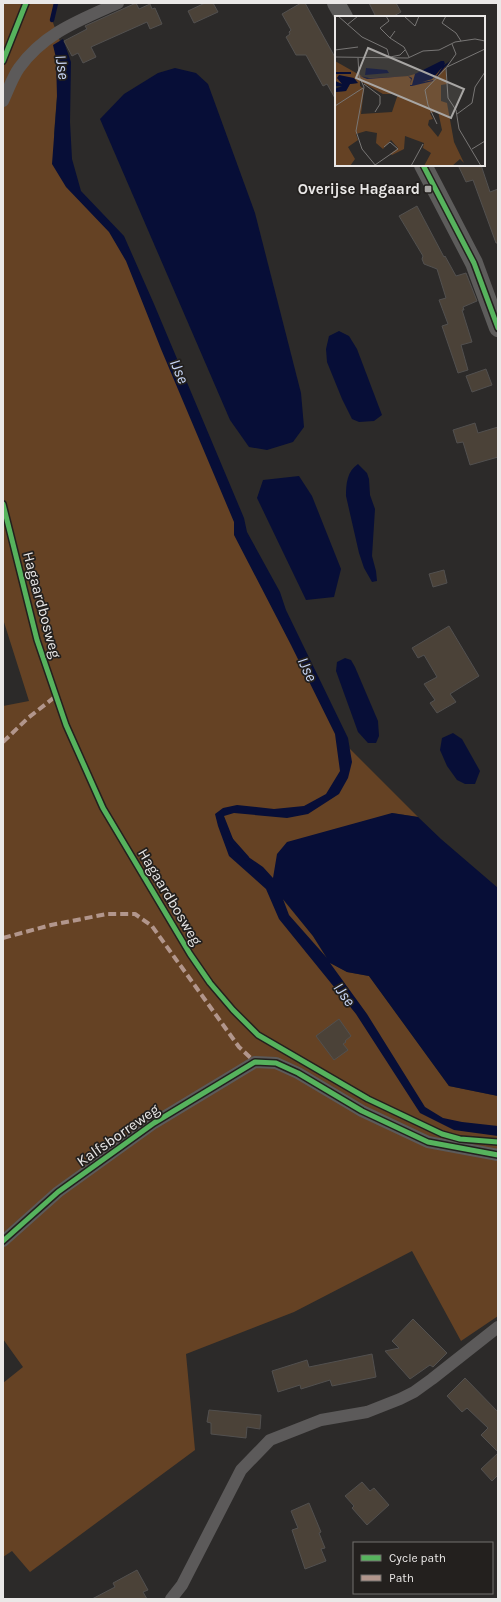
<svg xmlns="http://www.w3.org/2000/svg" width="501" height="1602" font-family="Karla,sans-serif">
<rect width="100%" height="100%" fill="#2c2a29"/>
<path fill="#654224" d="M3 3H56L52 20 61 44 54 134 63 157 82 196 124 245 267 581 342 741 418 817 392 813 276 891 313 936 329 962 347 972 369 976 449 1086 498 1096V1316L461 1341 412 1251 294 1312 186 1354 195 1450 30 1572 12 1551 3 1557V1383L23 1367 3 1339V706L29 701 3 619Z"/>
<g fill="#070e37" fill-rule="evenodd">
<path d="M63 39 71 62 70 122 72 159 81 191 124 236 154 304 244 518 247 532 280 592 286 610 348 738 352 762 348 778 339 794 308 814 287 818 234 813 224 816 237 849 263 867 273 878 277 854 287 842 392 813 418 817 441 839 498 888V1096L449 1086 369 976 347 972 330 963 367 1014 425 1107 443 1118 462 1122 498 1126V1136L454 1130 420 1113 356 1014 279 919 266 889 229 856 218 826 215 814 223 808 237 805 274 809 304 806 326 794 340 771 335 734 291 645 234 535V522L161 349 126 261 109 232 66 187 52 164 57 97 56 58 53 45ZM283 899 313 936 327 958 289 915Z"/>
<path d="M175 68 196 73 208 84 255 213 301 393 304 427 293 442 267 450 249 447 230 420 100 119 124 94 158 73Z"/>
<path d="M339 331 349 336 357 349 382 415 374 421 359 422 352 419 342 399 327 362 326 349 329 336Z"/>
<path d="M358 464 367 473 369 479 370 495 375 509 372 556 376 571 377 581 372 582 364 568 359 553 346 496C346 484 347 471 358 464Z"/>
<path d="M299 476 312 496 341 569 334 597 306 600 257 498 263 480Z"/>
<path d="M345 658 351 660 355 667 378 721 379 736 376 743H368L358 732 336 671 337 662Z"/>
<path d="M453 733 462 739 480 771 475 784H465L457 780 447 766 440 750 442 738Z"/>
</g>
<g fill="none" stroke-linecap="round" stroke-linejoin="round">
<g stroke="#070e37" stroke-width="4.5">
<path d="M52 20 56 3"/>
<path d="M231 840 247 858"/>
</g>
</g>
<g fill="#4b4238" stroke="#52504f">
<path d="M136 3 139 9 150 4 152 9 155 8 162 24 150 29 147 22 91 47 96 57 83 63 78 53 72 56 64 41 87 29 85 26Z"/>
<path d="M205 3H213L218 12 194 23 188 11Z"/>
<path d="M301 3H305L336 59V100L327 84 323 86 306 55H296L286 37 290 34 289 32 291 30 282 14Z"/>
<path d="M369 3H396L401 12 392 17H376Z"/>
<path d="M458 165H481L490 192 498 189V243H496L473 180 466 182Z"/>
<path d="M417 206 444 257 445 256 456 276 466 273 477 301 463 307 464 310H462L472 342 461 345 468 370 458 373 442 326 448 324 439 300 446 298 437 269 424 264 422 259 423 256 399 216Z"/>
<path d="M486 369 492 385 472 392 466 376Z"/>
<path d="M475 423 478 433 498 427V457L470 465 463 442 457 443 453 430Z"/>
<path d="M444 570 447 583 433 587 429 574Z"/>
<path d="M449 626 479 676 450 694 456 702 437 713 430 703 435 700 424 684 437 677 424 655 418 658 412 648Z"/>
<path d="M339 1019 351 1036 345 1041 346 1042 343 1044 348 1050 334 1060 316 1036Z"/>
<path d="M413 1319 447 1353 433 1367 430 1365 410 1379 385 1351 399 1348 392 1341Z"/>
<path d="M372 1354 376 1377 332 1386 330 1380 301 1389 300 1385 278 1392 272 1371 307 1360 309 1367Z"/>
<path d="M465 1378 498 1412V1452L481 1435 488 1428 467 1408 462 1412 447 1396Z"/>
<path d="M209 1410 261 1415 260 1429 247 1427 246 1438 211 1434V1423L207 1422Z"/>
<path d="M498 1453V1475L492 1481 481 1469Z"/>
<path d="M362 1482 370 1491 374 1488 389 1505 367 1525 352 1508 354 1506 345 1496Z"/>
<path d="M309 1503 321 1532 319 1533 325 1548 321 1549 326 1561 305 1569 292 1530 298 1528 291 1511Z"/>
<path d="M137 1570 148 1590 143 1592 147 1599H92L115 1587 113 1583Z"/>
</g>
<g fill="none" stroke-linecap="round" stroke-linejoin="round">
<g stroke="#5c5a5a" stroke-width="12">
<path d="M3 101C8 91 12 78 19 68 44 33 80 20 118 3"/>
<path d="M3 1241 58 1192 154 1123 255 1062 276 1063 298 1073 362 1111 428 1142 498 1155"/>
<path d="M171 1599 182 1585 241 1470 270 1440 321 1420 367 1412 400 1399 414 1392 432 1379 498 1327"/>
</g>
<g stroke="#5d5c5b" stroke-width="18">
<path d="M336 3 344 17"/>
<path d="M423 165 474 263 498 328"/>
</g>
<g stroke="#b2968c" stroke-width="4" stroke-dasharray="8 4" stroke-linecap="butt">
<path d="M3 742 28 718 56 696"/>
<path d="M3 938 51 925 107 914H135L152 926 239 1047 255 1062"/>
</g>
<g stroke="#23201e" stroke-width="8">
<g id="cycleway">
<path d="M3 61 26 3"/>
<path d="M423 165 474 263 498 328"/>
<path d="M3 504 37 640 66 725 103 808 190 954 210 983 233 1010 258 1035 368 1099 442 1134 460 1139 498 1142"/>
<path d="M3 1241 58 1192 154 1123 255 1062 276 1063 298 1073 362 1111 428 1142 498 1155"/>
</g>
</g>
<use href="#cycleway" stroke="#56b35d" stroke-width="5"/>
</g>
<rect fill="#a8a6a4" stroke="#23201e" stroke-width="1.5" x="424" y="185" width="8" height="8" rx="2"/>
<g text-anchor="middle" stroke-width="3.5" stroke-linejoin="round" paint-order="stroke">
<g font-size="15" font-weight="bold" fill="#eae8e7" stroke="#23201e" text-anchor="end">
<text x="420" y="194">Overijse Hagaard</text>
</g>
<g font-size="15" fill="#eae8e7" stroke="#23201e">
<text transform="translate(42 605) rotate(75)" y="5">Hagaardbosweg</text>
<text transform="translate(170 897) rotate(59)" y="5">Hagaardbosweg</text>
<text transform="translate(118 1135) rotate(-35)" y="5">Kalfsborreweg</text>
</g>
<g font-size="16" font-style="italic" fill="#c8d6f6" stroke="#23201e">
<text transform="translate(63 67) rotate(82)" y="6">IJse</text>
<text transform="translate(180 371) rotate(67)" y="6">IJse</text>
<text transform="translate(308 669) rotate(65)" y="6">IJse</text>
<text transform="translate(345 994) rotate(54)" y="6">IJse</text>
</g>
</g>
<g transform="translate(335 16)">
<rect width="150" height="150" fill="#2c2a29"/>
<path d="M0 45 30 62 73 60 80 58 87 66 97 63 110 48 112 68 106 69V85L112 87 119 126 129 147 125 143 117 150H89L96 137 88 132 89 127 70 120 69 133 57 139 55 138 63 132 56 124 48 133 41 127 42 117 31 115 21 118 23 124 13 131 20 143 15 150H0V76L11 75 15 68 23 67 8 66 7 68 0 65ZM25 65 48 78H63L57 96 26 98 29 73 25 70ZM103 95 107 114 103 121 93 109 94 104 98 103 95 97Z" fill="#654224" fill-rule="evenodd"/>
<path d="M106 45H109L110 48 97 63 87 66 99 64 108 50 115 45 100 63 98 65 77 70H75L76 63 73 60 32 63 25 60 34 62 73 60 77 62 75 69H77L80 58ZM31 52 52 54 54 57 30 59ZM4 59 19 62 23 67 15 68 11 75 0 76V73L7 70H0V65L7 68 2 62Z" fill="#070e37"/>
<path fill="none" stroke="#070e37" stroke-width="2" d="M0 57H16"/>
<path fill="none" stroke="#787675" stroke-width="1" d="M3 0 27 21 52 33 54 40M51 0 54 5 45 12 55 22M69 0 80 10 84 0M111 0 107 7 121 17 126 25M12 9 23 0M60 15 55 22 69 31 74 41M117 28 121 38 111 52 113 82 121 94 124 113 146 150M0 34 23 31M0 41 73 42 88 35 104 34 120 26 140 23 150 25M55 41 65 39 70 34M23 42 24 60 29 71 21 115 27 133 41 150M112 51 150 33M29 68 45 80V88L40 96M0 90 28 72M122 98 137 87 140 71 150 56M102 108 93 89 90 74 111 52M137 133 150 125M40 149 63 133 55 126 49 131M76 150 88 128"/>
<path fill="#a8a6a4" fill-opacity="0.15" stroke="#a8a6a4" stroke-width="2" d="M33 32 129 73 116 102 21 62Z"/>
<rect width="150" height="150" fill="none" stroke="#eae8e7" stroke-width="2"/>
</g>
<rect width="501" height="1602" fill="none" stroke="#eae8e7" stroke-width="8"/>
<rect x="353" y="1542" width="140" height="52" fill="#23201e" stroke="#73706e"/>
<rect x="361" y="1555" width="20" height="6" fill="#56b35d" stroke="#73706e"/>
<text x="389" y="1562" font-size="12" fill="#eae8e7">Cycle path</text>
<rect x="361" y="1575" width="20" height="6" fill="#b2968c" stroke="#73706e"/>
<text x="389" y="1582" font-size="12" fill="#eae8e7">Path</text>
</svg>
